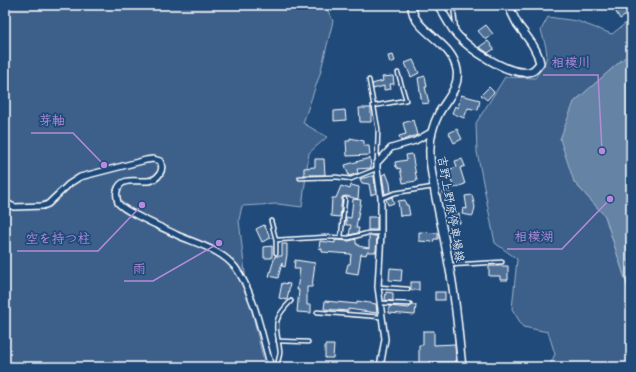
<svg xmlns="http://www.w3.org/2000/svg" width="636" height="372" font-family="'Comic Neue','Klee One',sans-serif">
<rect width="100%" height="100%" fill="#1f4a7a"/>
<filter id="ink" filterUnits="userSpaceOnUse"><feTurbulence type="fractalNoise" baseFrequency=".025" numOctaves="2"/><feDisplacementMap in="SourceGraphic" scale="8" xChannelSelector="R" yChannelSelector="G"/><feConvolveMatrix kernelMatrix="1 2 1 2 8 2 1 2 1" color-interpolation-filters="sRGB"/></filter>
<g filter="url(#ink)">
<g fill="#3c618b" stroke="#9eb0c5">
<path d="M5 5H325L333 21 320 74 303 123 327 137 309 153 302 207 278 204 242 206 239 220 247 290 264 362 267 367H5Z"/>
<path d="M548 17 577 21 612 34 631 19V52L574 102V182L605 216 629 291 630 367H549L555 354 548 332 523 327 512 309 517 259 495 243 477 152 476 123 505 77 535 78C551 56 548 55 541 30Z"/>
</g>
<path fill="#6583a4" stroke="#a3b5c8" d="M631 52V367H630L629 291 605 216 574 182 560 139 574 102Z"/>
<g fill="#507197" stroke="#fff">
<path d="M617 5H631V12L620 19 613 7Z"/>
<path d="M486 25 493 34 486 40 478 31Z"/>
<path d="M488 41 494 49 488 53 479 47Z"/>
<path d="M393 55 395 61 390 63 388 56Z"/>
<path d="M413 60 419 73 411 77 405 63Z"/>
<path d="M393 76 394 84H390L391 89 384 90V86L373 89 372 84 383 81 382 77Z"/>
<path d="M425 76 427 87H425L429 103 422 104 418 78Z"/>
<path d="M489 87 494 92 487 100 481 95Z"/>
<path d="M461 95 480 100 478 110 468 108 464 118 452 113 455 106 458 108Z"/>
<path d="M359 108H371V122H360Z"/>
<path d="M345 110 346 120 334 121V111Z"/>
<path d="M413 120 417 135 401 141 399 136 406 134 403 123Z"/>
<path d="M457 129 462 139 454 143 449 133Z"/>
<path d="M350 138 364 141V146H369L370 155 347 156 346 141H350Z"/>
<path d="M412 154 417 181 403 183 400 168 398 169 397 167H396L395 162 407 160 406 155Z"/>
<path d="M370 158 371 168 357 169 358 173 349 176 345 165Z"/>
<path d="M315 159H324L325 175H304V168L315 167Z"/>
<path d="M462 159 465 166 460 168 465 184 454 188 448 170 457 167 455 161Z"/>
<path d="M386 173 390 183 391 192 385 194 382 175Z"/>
<path d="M371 176H374L376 193 371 195 369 184 362 183 360 179Z"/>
<path d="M351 185 359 187 358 199 346 196 342 197 340 217 331 216 332 198H336L341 186 350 189Z"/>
<path d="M449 190 451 196 445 198 443 192Z"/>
<path d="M472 195 475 207 473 216 462 214 463 208 467 209 465 196Z"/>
<path d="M392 197 394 203 388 205 386 199Z"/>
<path d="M353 199 361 200 356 228H359L358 233 349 235 351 225H346V217L351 218Z"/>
<path d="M405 200 406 205H408L410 215 400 216 398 201Z"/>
<path d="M452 213H459L460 223 453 224Z"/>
<rect x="368" y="217" width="9" height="13"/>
<path d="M264 225 271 238 262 242 256 229Z"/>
<path d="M419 232 438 233V239H434L433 242 419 241Z"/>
<path d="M369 236H377L376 252H367L366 255 361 254 358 274 346 272 348 264H350L351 254 322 252V249L319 248 320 241 335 243V240L349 241 356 239V244H358V246L369 248Z"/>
<path d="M282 244H287V254L285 267 282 266V263L278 278 269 276 275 256H282Z"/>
<path d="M272 246V258H264V247Z"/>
<path d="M295 260 315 263 312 287H307V305H311V313L297 312 299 290H297L300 269H294Z"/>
<path d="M489 266H508V280H500V276H489Z"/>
<path d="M390 268 402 269 401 281 389 280Z"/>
<rect x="411" y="282" width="8" height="8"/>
<path d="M282 283 290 284 287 300 279 298Z"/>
<path d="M386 292 393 293V301L385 300Z"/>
<rect x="435" y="292" width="10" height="8"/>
<path d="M325 301 357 304V301L376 304 377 313 348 309V311L324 309Z"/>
<path d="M412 305H416L415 315 389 313V306L409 308Z"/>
<path d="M423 331H434V345L455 344 456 362H429V367H419V345H423Z"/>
<path d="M325 345H334L333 358H325Z"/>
</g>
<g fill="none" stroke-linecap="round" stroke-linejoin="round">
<g stroke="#fff" stroke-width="5.5">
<g id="lane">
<path d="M453 5 456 30"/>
<path d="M369 80 378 129 377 162"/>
<path d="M373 106 406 100 398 73"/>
<path d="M300 178 336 177 351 179 376 169"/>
<path d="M382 198 395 193 433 187"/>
<path d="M271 221 276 240 327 237 349 238 368 233H381"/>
<path d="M341 237 345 199"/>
<path d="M276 240V253"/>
<path d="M450 265 502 262"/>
<path d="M379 287 408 289"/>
<path d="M380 303 410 304"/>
<path d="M317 312 381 317"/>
<path d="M278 341 308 342"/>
<path d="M277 367C277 362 280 357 280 352 277 326 270 322 291 301"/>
</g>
</g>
<g stroke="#fff" stroke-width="8">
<g id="street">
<path d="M5 202 14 207 43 206 48 204 69 184 80 177 146 160 153 159 160 161C165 170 158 180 148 181 137 182 121 176 117 191 116 194 117 199 118 203 122 208 130 212 136 215 149 222 163 228 177 235 197 244 220 249 235 267 254 291 262 337 271 367"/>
<path d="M380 367 385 339 378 287 381 233V198L377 169V163L391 148 415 141 433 131"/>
</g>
</g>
<g stroke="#fff" stroke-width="10">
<g id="secondary">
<path d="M412 5C411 31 452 40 457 70 460 87 447 99 439 113 434 123 430 137 430 148 429 163 433 179 435 193 440 217 445 241 449 265 456 298 458 333 462 367"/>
<path d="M438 5C445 15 450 27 458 36 471 50 508 75 528 72 534 72 537 67 540 63 537 48 527 37 518 25 514 18 511 11 508 5"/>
</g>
</g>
<use href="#lane" stroke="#1f4a7a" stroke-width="2.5"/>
<use href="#street" stroke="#1f4a7a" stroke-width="5"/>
<use href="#secondary" stroke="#1f4a7a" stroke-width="7"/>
</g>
</g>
<g text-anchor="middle" stroke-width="3.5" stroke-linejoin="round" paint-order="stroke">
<g font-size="12" fill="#fff" stroke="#1f4a7a">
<text transform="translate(451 209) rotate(80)" y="4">吉野上野原停車場線</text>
</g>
</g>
<path fill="none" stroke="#b68bdc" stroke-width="1.5" d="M602 151L598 75H543M104 165L73 133H31M610 199L562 249H507M142 205L98 251H17M219 243L153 281H124"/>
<g fill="#b68bdc" stroke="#1f4a7a" stroke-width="1.5">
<circle cx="602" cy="151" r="4"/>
<circle cx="104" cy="165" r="4"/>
<circle cx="610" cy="199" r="4"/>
<circle cx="142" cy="205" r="4"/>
<circle cx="219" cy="243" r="4"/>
</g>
<g font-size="13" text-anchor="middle" font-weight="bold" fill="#b68bdc" stroke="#1f4a7a" stroke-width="3.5" stroke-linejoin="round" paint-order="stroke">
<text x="571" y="67">相模川</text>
<text x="52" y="125">芽軸</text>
<text x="534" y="241">相模湖</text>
<text x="58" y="243">空を持つ柱</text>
<text x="139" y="273">雨</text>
</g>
<rect width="636" height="372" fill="none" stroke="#1f4a7a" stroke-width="20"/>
<rect x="10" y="10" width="616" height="352" fill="none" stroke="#fff" stroke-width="1.5" filter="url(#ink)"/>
</svg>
